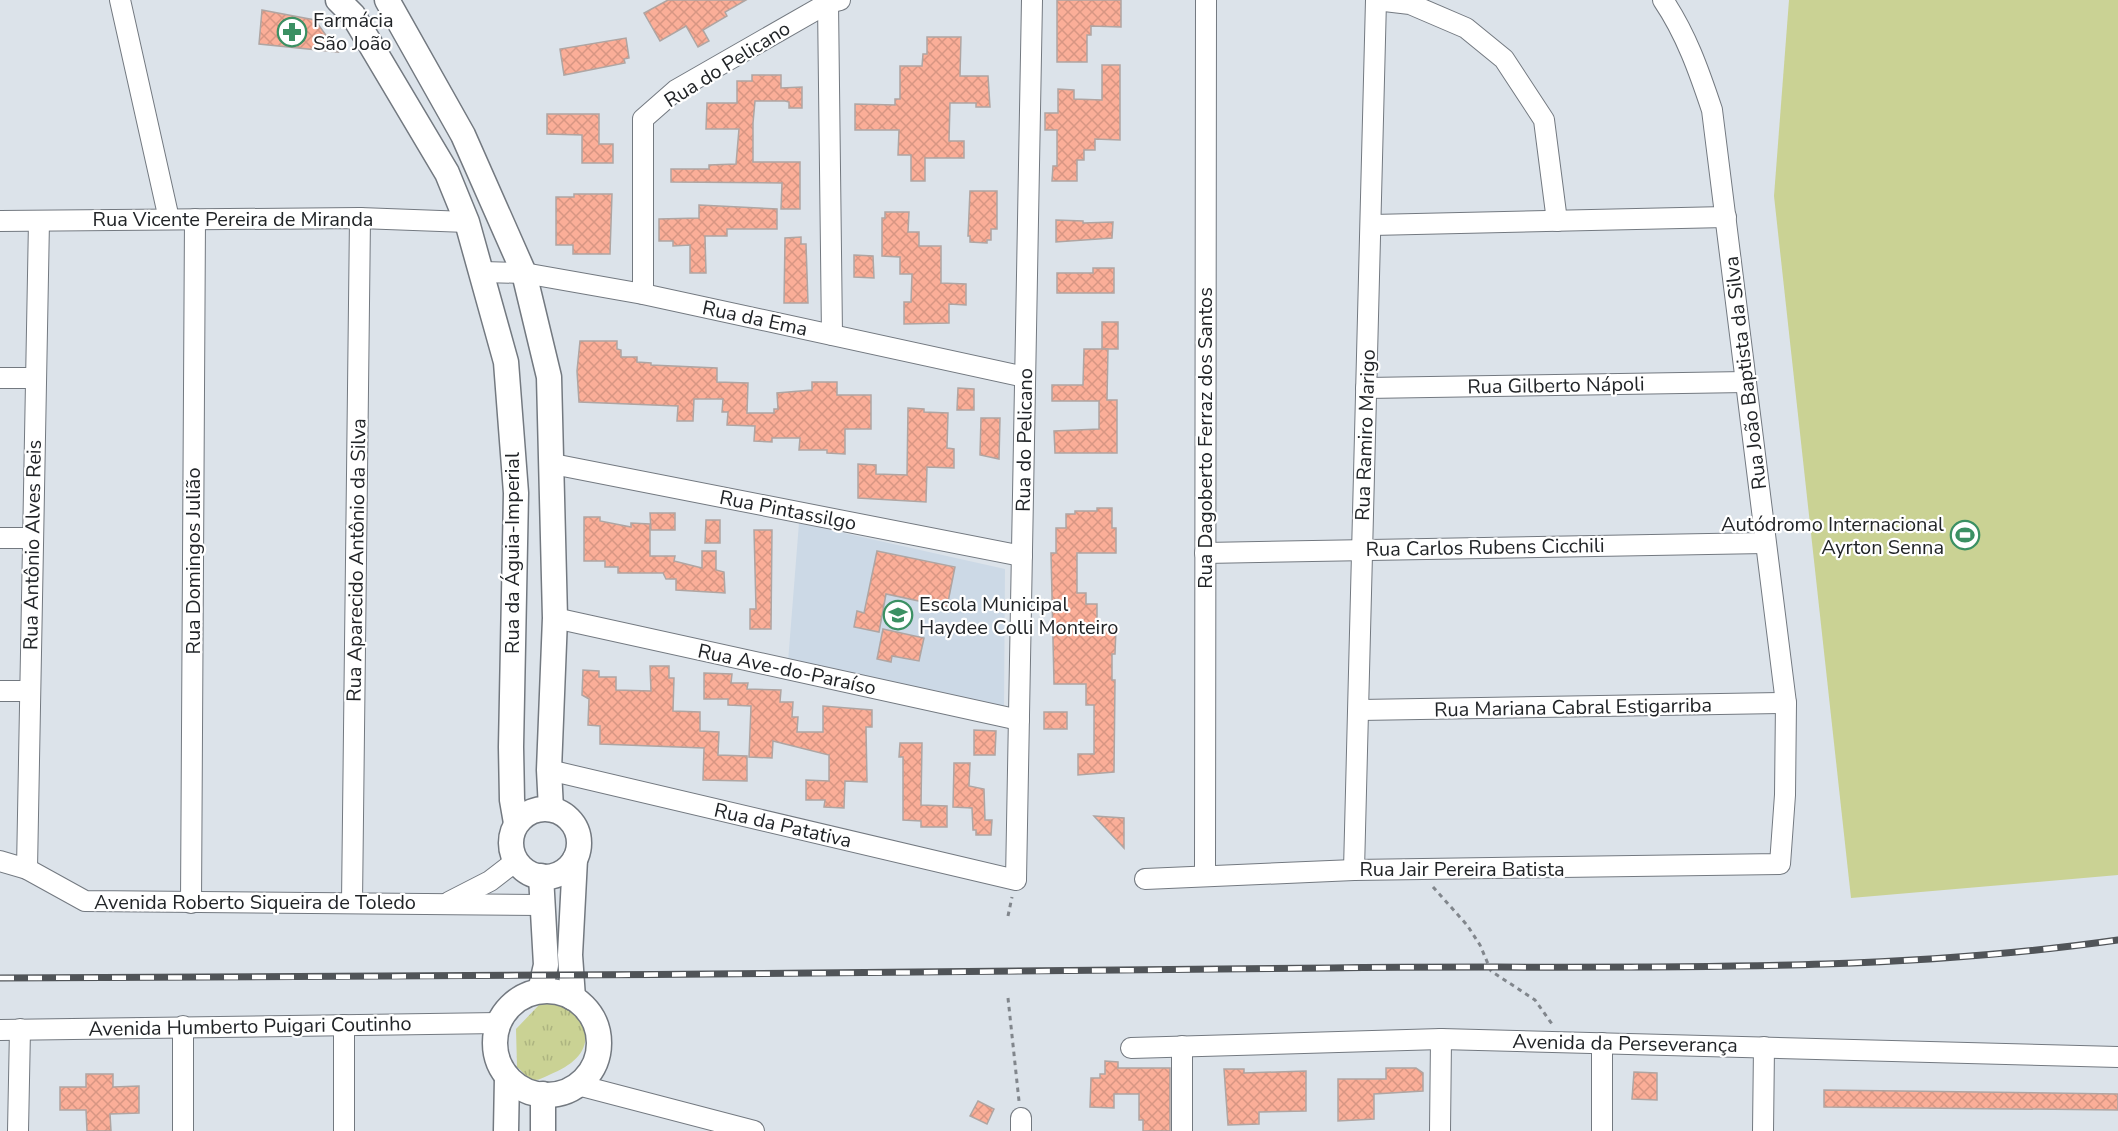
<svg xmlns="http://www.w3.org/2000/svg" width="2118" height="1131" font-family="'Nunito Sans',sans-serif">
<defs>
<pattern id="grass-tufts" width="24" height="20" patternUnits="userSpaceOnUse" patternTransform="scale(1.5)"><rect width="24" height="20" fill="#cad294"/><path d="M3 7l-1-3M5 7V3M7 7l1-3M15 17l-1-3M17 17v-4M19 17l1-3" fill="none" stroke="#adb480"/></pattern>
<pattern id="building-cross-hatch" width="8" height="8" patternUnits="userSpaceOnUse" patternTransform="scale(1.5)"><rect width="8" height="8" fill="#fbae98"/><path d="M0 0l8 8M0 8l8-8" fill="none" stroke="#d79683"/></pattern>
</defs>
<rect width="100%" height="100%" fill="#dce3ea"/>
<path fill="#ccd9e6" d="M799 523 1005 569 1004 707 788 662Z"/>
<path fill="url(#grass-tufts)" d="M551 997 582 1014C593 1047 580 1062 549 1075 544 1077 537 1082 531 1079 526 1077 521 1070 517 1067L516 1029 539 1005Z"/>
<path fill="#cad294" d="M1789 0H2118V875L1851 898 1774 196Z"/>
<g fill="url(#building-cross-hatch)" stroke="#afa5a2" stroke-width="1.5">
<path d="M668 0H746L725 12 727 16 703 30 709 41 698 47 686 26 660 41 644 13Z"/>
<path d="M1057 0H1121V27L1091 26V35H1087V62H1057Z"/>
<path d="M262 10 315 20 338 52 259 44Z"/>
<path d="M927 37H961L960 76H988L990 107H976V103H950L949 141H964V158H925V181H911V155H898L899 130H855V104L895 105V99H900V66H922L923 54H927Z"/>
<path d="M626 38 629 58 624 59 625 63 564 75 560 49Z"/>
<path d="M1102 65H1120V140L1095 139V150H1084V160H1077V181H1052L1053 166H1057V130H1045V113H1058V89L1074 90V99L1102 100Z"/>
<path d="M752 75H781V88L802 87V108H789V102L785 101H755L753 123V162H800V209H781L782 183 671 182V169H709V165L736 164 739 129H706L707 103H737V81H752Z"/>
<path d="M547 114H599V144H613V163H582V135L547 134Z"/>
<path d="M970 191H997V229H991V240H987V243L970 242V236H968Z"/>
<path d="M574 194H612L610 254H573V245H556V197H574Z"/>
<path d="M699 205 777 209V229H727V236H705L706 273H690V245L673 246V241H659V219L699 218Z"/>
<path d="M885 212H909L908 232H919V246H941V283L966 284V305L949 304V323L904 324V302H911L912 274H900V257L882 256V218H885Z"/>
<path d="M1056 220 1083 221V223L1113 222 1112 238 1056 242Z"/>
<path d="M801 237V244H806L808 303H784L785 238Z"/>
<path d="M854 255 873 256 874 278 854 277Z"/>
<path d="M1093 268H1114V293H1057V273H1093Z"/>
<rect x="1102" y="322" width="16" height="27"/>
<path d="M580 341H617V349L621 350V357H637V362L651 363V365L717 368V382L748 383 747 413H774V409H778L777 393 812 390V382H837V395H871V429H845V454L827 453V450H799L800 438H772V442L754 441 755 426 727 425 728 412H722L723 399H694L693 421H677L678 406 579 402 577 371Z"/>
<path d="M1084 349H1108L1107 400H1117V453H1055L1054 431 1099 429V401H1052V385H1083Z"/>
<path d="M958 388 974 389V410H957Z"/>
<path d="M908 408 924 409V412L948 413 947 448 954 449V468L927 467 926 502 858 498V464L876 465V474L907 475Z"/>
<path d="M981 418H1000L999 459 980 455Z"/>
<path d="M1097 508H1112V528H1116V553H1077V593H1086V604H1097V628H1116L1115 654H1112V680H1115L1114 772 1078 775V754H1094V705H1086V684H1054L1051 553H1056V528H1066V514H1075V511H1097Z"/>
<path d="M650 513H675V530H651Z"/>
<path d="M584 517H600V521L631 527V523L650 524V556H675L674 561 702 568V551H716V570L724 572 725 593 676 590V579H666L663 573H618V567H605V561H584Z"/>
<path d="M706 520H720V543H705Z"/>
<path d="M754 530H772L771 629H750V609H756Z"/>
<path d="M877 551 955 567 947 607 886 594 879 632 854 627 857 611 864 613Z"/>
<path d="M883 629 924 638 919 661 892 656 891 662 877 659Z"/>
<path d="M650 666H669V678H674L673 711 700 712V731L719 732 718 755 747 756V781L703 780 704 748 600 744V726L588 725 589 699 582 695 583 670 599 671V677H616V690L651 691Z"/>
<path d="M704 673 732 674 731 683H748L747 689 781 690 780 702H793L792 717H798L797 732H823V706L872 710V727H866L867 782 845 781 844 808 824 807 825 800H806V780L829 781V755L773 741 772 758 749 757 751 706 728 705V699H704Z"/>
<rect x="1044" y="712" width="23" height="17"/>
<path d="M974 730 996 731 995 755H974Z"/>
<path d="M900 743H922L921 805 947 806V827H921V821L903 820V757H899Z"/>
<path d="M954 763H970L969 786 984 789 985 820H992L991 835H976V830H973L972 808 953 807Z"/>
<path d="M1094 816 1124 818V848Z"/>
<path d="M1105 1061 1118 1062V1068H1170V1131H1143V1120H1139V1094H1114V1108L1090 1107 1091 1078H1100V1074H1105Z"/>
<path d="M1386 1068H1416L1423 1073V1091L1374 1094V1119L1338 1121V1079H1386Z"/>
<path d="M1224 1069H1244V1073L1306 1071V1111L1259 1112V1124L1228 1125Z"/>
<path d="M1634 1072 1657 1073V1100L1632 1099Z"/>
<path d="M86 1074H113V1087L139 1086V1113L110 1114 111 1131H87L86 1110H60V1087H86Z"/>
<path d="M1824 1090 2118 1094V1110L1824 1107Z"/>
<path d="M978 1101 994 1109 987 1124 970 1116Z"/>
</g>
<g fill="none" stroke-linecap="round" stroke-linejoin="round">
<g stroke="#737980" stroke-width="22">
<g id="minor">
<path d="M120 0 169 219"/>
<path d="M1376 0 1410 4 1466 28 1504 59 1544 120 1557 221"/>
<path d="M828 3 832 335"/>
<path d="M0 221 360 218 467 222"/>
<path d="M1372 225 1726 217"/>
<path d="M482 272 524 273 643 294 1025 377"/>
<path d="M643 294V119L676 90 828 3 840 0"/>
<path d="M0 378H35"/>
<path d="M1366 388 1746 382"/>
<path d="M553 464 1022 556"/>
<path d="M0 538H32"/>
<path d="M1205 553 1765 543"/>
<path d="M555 618 1019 720"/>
<path d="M0 691H29"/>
<path d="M1360 710 1786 703"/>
<path d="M549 770 1016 880 1032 0"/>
<path d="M0 861 27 869 85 901 541 905"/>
<path d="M27 869 39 221"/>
<path d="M1354 870 1376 0"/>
<path d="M1205 875 1206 0"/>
<path d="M1145 879 1354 870 1780 864 1785 795 1786 703 1712 110C1699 71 1686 34 1663 0"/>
<path d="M449 902 490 881 516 861"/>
<path d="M191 903 195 219"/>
<path d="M352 903 360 218"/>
<path d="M0 1030 499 1023"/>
<path d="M1602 1043V1131"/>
<path d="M1182 1046V1131"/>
<path d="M1131 1048 1441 1039 2118 1057"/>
<path d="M578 1085 754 1131"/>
<path d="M18 1131 20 1029"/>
<path d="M183 1131V1026"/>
<path d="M344 1131V1025"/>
<path d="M1021 1131V1118"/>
<path d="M1440 1131 1441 1039"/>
<path d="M1763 1131 1764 1047"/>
</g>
</g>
<g stroke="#737980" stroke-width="27">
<g id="tertiary">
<path d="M338 0 353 15 447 173 467 222 506 362 516 493 511 747 512 800 516 823"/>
<path d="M387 0 463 135 524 273 549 377 555 618 549 770 551 809"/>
<circle cx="545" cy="843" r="34"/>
<path d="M540 991 546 965 541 876"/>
<circle cx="547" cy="1043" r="52"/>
<path d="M573 998 570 955 575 859"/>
<path d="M506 1131 507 1077"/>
<path d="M543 1131V1094"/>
</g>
</g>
<g stroke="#81868c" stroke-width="3" stroke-dasharray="4.5 4.5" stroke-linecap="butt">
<path d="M1433 887 1467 925 1480 945 1491 971 1535 1000 1552 1024"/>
<path d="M1008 916 1012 897"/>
<path d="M1008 998 1019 1101"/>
</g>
<use href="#minor" stroke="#fff" stroke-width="20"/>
<use href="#tertiary" stroke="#fff" stroke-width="24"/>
<g stroke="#505458" stroke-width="7">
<path id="rail" d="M0 978C444 977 887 973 1331 968 1593 964 1858 977 2118 940"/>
</g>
<use href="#rail" stroke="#fff" stroke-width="4.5" stroke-dasharray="14" stroke-linecap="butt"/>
</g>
<defs>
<g id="pharmacy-ring" transform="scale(1.5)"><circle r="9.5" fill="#fff" stroke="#3b9063" stroke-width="1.5"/><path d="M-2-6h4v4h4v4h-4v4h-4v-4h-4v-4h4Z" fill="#3b9063"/></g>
<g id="stadium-ring" transform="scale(1.5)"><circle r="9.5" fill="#fff" stroke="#3b9063" stroke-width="1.5"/><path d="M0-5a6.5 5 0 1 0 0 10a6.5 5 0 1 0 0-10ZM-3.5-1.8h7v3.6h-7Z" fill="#3b9063"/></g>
<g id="school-ring" transform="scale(1.5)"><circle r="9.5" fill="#fff" stroke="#3b9063" stroke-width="1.5"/><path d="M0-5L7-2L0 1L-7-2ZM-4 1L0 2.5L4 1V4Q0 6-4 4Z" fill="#3b9063"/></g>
</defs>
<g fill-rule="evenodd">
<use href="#pharmacy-ring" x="292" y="32"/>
<use href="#stadium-ring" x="1965" y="535"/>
<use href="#school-ring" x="898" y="615"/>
</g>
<g text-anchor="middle" stroke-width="4.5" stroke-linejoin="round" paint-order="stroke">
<g font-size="20" fill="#212427" stroke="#fff" text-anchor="start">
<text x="313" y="27">Farmácia<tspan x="313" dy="23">São João</tspan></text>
<text x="1944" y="531" text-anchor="end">Autódromo Internacional<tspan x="1944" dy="23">Ayrton Senna</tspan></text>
<text x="919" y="611">Escola Municipal<tspan x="919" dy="23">Haydee Colli Monteiro</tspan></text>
</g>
<g font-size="20" fill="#212427" stroke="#fff">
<text transform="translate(727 64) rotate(-32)" y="7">Rua do Pelicano</text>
<text x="233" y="226">Rua Vicente Pereira de Miranda</text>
<text transform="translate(755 318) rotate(12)" y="7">Rua da Ema</text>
<text transform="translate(1745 373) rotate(-97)" y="7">Rua João Baptista da Silva</text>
<text transform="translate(1556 385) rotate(-1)" y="7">Rua Gilberto Nápoli</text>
<text transform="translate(1365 435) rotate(-88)" y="7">Rua Ramiro Marigo</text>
<text transform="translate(1205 438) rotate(-90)" y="7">Rua Dagoberto Ferraz dos Santos</text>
<text transform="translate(1024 440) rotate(-89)" y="7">Rua do Pelicano</text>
<text transform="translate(788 510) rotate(11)" y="7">Rua Pintassilgo</text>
<text transform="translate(32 545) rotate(-89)" y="7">Rua Antônio Alves Reis</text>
<text transform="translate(1485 547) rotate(-1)" y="7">Rua Carlos Rubens Cicchili</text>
<text transform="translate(512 553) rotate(-90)" y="7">Rua da Águia-Imperial</text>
<text transform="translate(356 560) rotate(-89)" y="7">Rua Aparecido Antônio da Silva</text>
<text transform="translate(193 561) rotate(-90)" y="7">Rua Domingos Julião</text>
<text transform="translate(787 669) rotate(12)" y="7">Rua Ave-do-Paraíso</text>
<text transform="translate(1573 707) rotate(-1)" y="7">Rua Mariana Cabral Estigarriba</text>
<text transform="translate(783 825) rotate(13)" y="7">Rua da Patativa</text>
<text x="1462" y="876">Rua Jair Pereira Batista</text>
<text x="255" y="909">Avenida Roberto Siqueira de Toledo</text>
<text transform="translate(250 1026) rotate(-1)" y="7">Avenida Humberto Puigari Coutinho</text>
<text transform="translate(1625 1043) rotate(1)" y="7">Avenida da Perseverança</text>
</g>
</g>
</svg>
